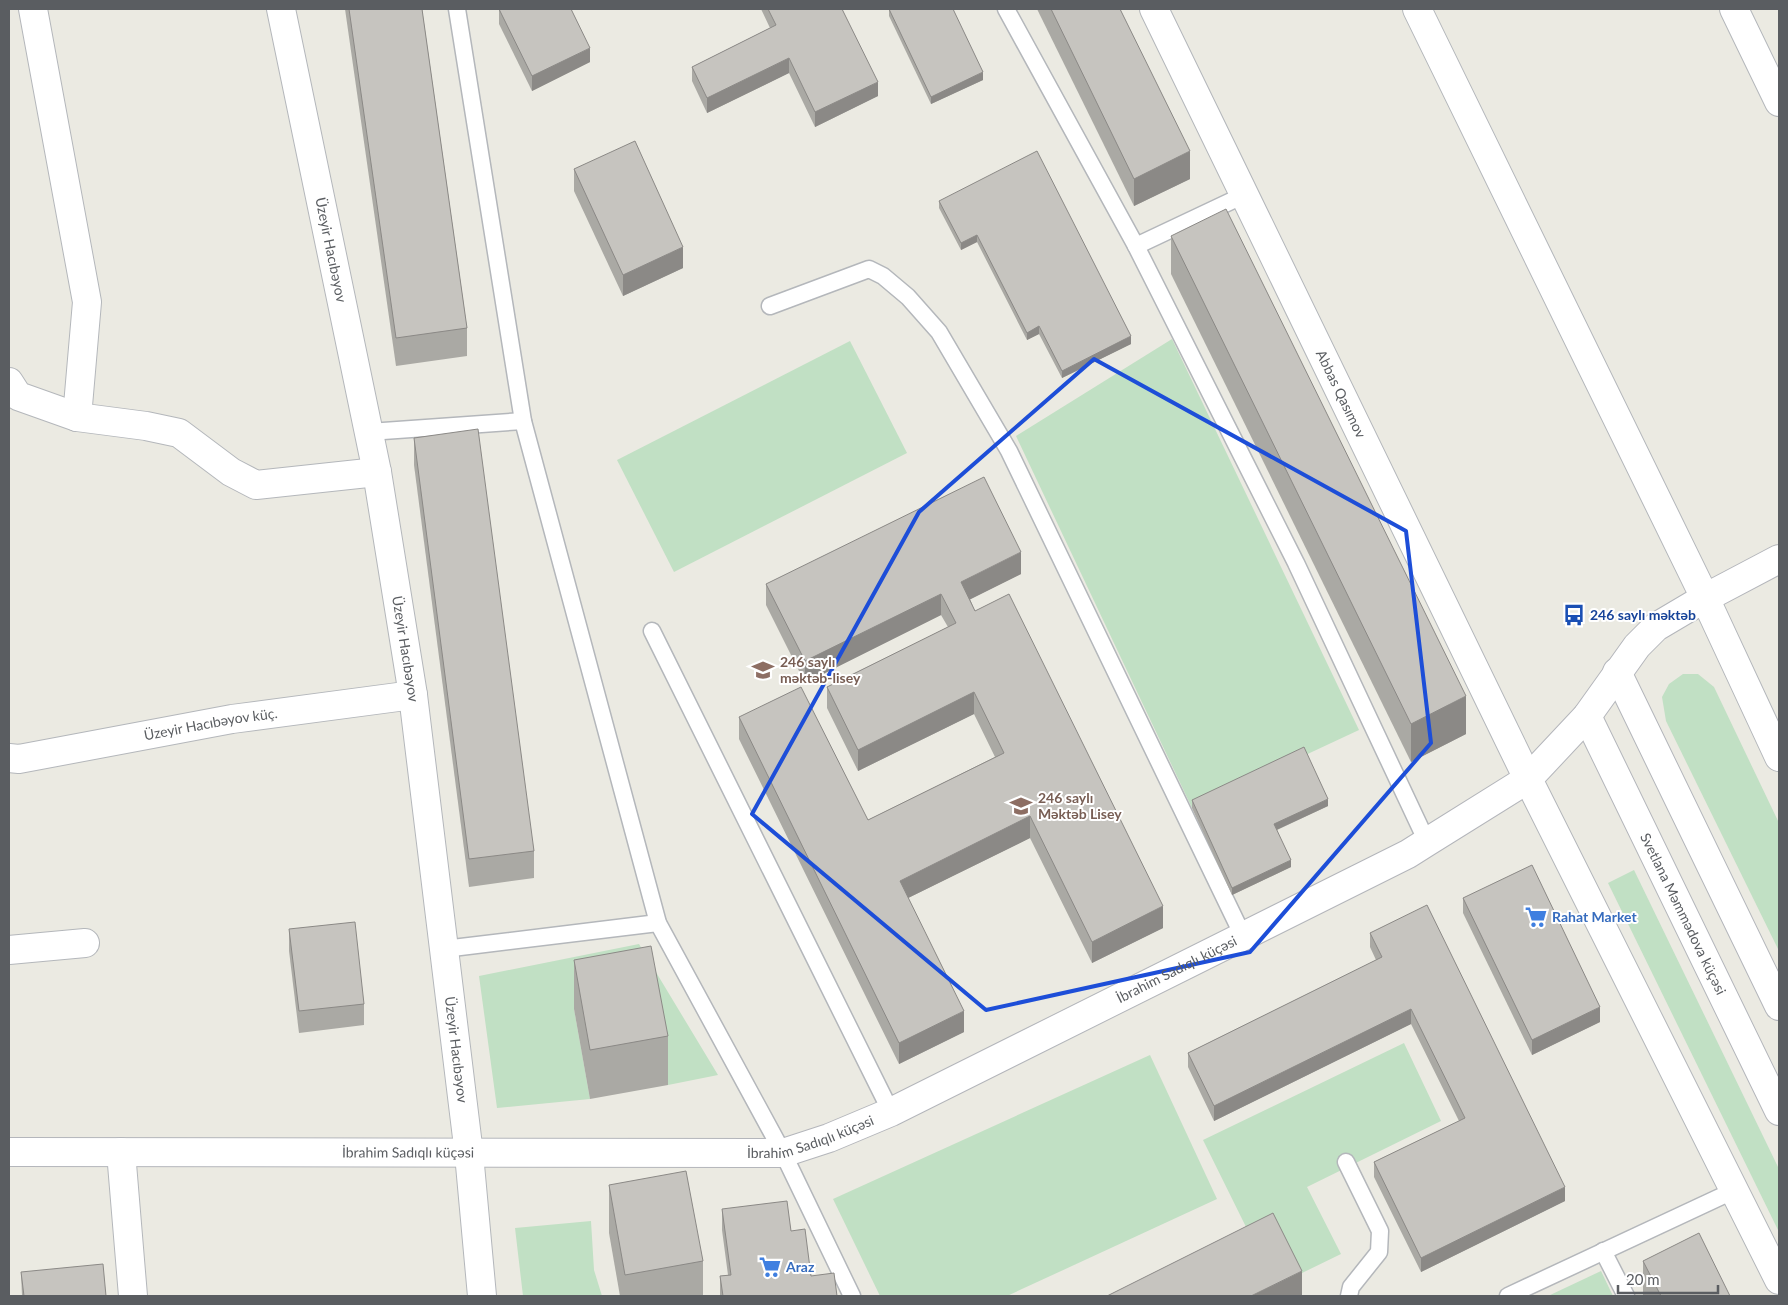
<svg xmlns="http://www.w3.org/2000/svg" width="1788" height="1305" font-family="Lato,sans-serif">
<rect width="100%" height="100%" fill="#ebeae2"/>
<g fill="#c1e0c4">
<path d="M1172 339 1359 730 1192 808 1016 436Z"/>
<path d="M850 341 907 453 674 572 617 460Z"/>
<path d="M1683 674H1698L1714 687 1779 823V951L1666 721 1662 697 1669 684Z"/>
<path d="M1634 870 1779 1169V1232L1608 883Z"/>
<path d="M639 944 718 1075 668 1085 651 995 574 1009 590 1099 497 1108 479 976Z"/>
<path d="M1404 1043 1441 1121 1307 1187 1341 1254 1302 1273 1272 1222 1248 1231 1203 1140Z"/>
<path d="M1150 1055 1217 1199 1007 1296H880L833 1199Z"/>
<path d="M591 1221 594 1270 602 1296H523L515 1228Z"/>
<path d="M1601 1271 1613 1296H1548Z"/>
</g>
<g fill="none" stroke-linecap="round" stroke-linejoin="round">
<g stroke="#b4b7bb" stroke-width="19">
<g id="lane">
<path d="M457 9 523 421 658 923 783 1153 852 1296"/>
<path d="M1006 9 1136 246 1296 563 1427 842"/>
<path d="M1136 246 1244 195"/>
<path d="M770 306 869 269 883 276 908 297 939 332 1009 451 1243 936"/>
<path d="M369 432 523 421"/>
<path d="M652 631 891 1112"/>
<path d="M444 949 658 923"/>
<path d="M1346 1162 1380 1231 1379 1252 1351 1287 1349 1296"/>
<path d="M1603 1251 1626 1296"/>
<path d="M1508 1296 1735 1190"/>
</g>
</g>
<g stroke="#b4b7bb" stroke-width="30">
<g id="street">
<path d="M33 9 87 302 77 417"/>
<path id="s1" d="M281 9 377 472 413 695 469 1154 482 1296"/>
<path id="s2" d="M1154 9 1528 779 1779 1280"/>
<path d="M1417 9 1705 598 1779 757"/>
<path d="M1734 9 1779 102"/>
<path d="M9 382 18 396 77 417 146 426 179 433 231 472 256 485 377 472"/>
<path id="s3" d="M9 758 19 759 232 719 413 695"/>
<path d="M9 950 85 943"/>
<path d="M121 1152 133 1296"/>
</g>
</g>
<g stroke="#b4b6bb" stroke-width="30">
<g id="secondary">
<path d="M1617 672 1779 1006"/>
<path id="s4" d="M1587 716 1779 1111"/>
<path id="s5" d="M9 1152 783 1153 829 1138 891 1112 1408 854 1427 842 1528 779 1587 716 1637 646 1656 627 1705 598 1779 559"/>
</g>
</g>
<use href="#lane" stroke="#fff" stroke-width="16"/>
<use href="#street" stroke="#fff" stroke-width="28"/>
<use href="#secondary" stroke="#fff" stroke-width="28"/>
</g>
<g fill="#aaa9a4">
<path d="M345 9H422L467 328V356L396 366Z"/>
<path d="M499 9 590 62 532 91 499 24Z"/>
<path d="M761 9H842L878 96 815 127 789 73 707 113 692 81V67L770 28Z"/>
<path d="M889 9 983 80 931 104 889 16Z"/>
<path d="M1037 9H1120L1190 179 1134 206Z"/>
<path d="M574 169 683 268 623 296 574 191Z"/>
<path d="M939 201 1131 344 1062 378 1039 334 1027 340 977 242 961 250 939 208Z"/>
<path d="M1171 236 1466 734 1411 762 1171 274Z"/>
<path d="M414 438 534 851V878L469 887 414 465Z"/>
<path d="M1021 574 970 599 975 611 1163 928 1092 963 1030 838 908 898 964 1032 899 1064 739 739V717L868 820 995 757 974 714 858 771 827 708V687L948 627 941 615 805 683 766 605V584Z"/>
<path d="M1192 800 1328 806 1277 830 1291 867 1232 895 1192 808Z"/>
<path d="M1463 898 1600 1022 1532 1055 1463 913Z"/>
<path d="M289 929 364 1004V1025L299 1033 289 951Z"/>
<path d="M1370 933 1565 1201 1421 1272 1374 1177V1162L1459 1121 1411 1024 1214 1121 1188 1067V1053L1376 960 1370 947Z"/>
<path d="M574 960 668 1036V1085L590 1099 574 1009Z"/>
<path d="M609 1185 703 1261V1296H620L609 1233Z"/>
<path d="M722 1209 791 1231 811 1276 837 1296H720V1276L728 1275 722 1230Z"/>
<path d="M1643 1261 1730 1296H1643Z"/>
<path d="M21 1272 106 1296H22Z"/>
</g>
<g fill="#8b8986">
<path d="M590 48V62L532 91V76Z"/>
<path d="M789 58V73L707 113V98Z"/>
<path d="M983 72V80L931 104V97Z"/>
<path d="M878 82V96L815 127V112Z"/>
<path d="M1190 151V179L1134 206V179Z"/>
<path d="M977 235V242L961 250V243Z"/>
<path d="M683 247V268L623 296V275Z"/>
<path d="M1039 326V334L1027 340V333Z"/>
<path d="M1131 336V344L1062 378V371Z"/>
<path d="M1021 552V574L961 604V582Z"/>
<path d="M941 594V615L805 683V661Z"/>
<path d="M974 692V714L858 771V750Z"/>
<path d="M1466 696V734L1411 762V724Z"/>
<path d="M1328 799V806L1274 831V824Z"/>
<path d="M1030 816V838L900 902V881Z"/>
<path d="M1291 860V867L1232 895V888Z"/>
<path d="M1163 906V928L1092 963V942Z"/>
<path d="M1600 1007V1022L1532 1055V1040Z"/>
<path d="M1411 1009V1024L1214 1121V1106Z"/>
<path d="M964 1011V1032L899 1064V1043Z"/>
<path d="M1565 1187V1201L1421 1272V1258Z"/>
<path d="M1302 1271V1296H1251Z"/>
</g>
<g fill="#c6c4bf" stroke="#8b8986">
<path d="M349 9H422L467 328 396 338Z"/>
<path d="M499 9H571L590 48 532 76Z"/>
<path d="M768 9H842L878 82 815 112 789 58 707 98 692 67 776 25Z"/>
<path d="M889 9H953L983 72 931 97Z"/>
<path d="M1051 9H1120L1190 151 1134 179Z"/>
<path d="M635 141 683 247 623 275 574 169Z"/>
<path d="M1037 151 1131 336 1062 371 1039 326 1027 333 977 235 961 243 939 201Z"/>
<path d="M1226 209 1466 696 1411 724 1171 236Z"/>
<path d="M478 429 534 851 469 859 414 438Z"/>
<path d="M984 477 1021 552 961 582 975 611 1009 594 1163 906 1092 942 1030 816 900 881 964 1011 899 1043 739 717 801 687 868 820 1004 753 974 692 858 750 827 687 956 623 941 594 805 661 766 584Z"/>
<path d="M1304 747 1328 799 1274 824 1291 860 1232 888 1192 800Z"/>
<path d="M1532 865 1600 1007 1532 1040 1463 898Z"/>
<path d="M1427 905 1565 1187 1421 1258 1374 1162 1465 1118 1411 1009 1214 1106 1188 1053 1382 957 1370 933Z"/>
<path d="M355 922 364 1004 299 1011 289 929Z"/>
<path d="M651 946 668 1036 590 1050 574 960Z"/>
<path d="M686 1171 703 1261 625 1275 609 1185Z"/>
<path d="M787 1201 791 1231 805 1229 811 1276 834 1273 837 1296H723L720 1276 731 1275 722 1209Z"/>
<path d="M1273 1213 1302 1271 1251 1296H1107Z"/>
<path d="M1699 1233 1730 1296H1661L1643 1261Z"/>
<path d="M103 1264 106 1296H24L21 1272Z"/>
</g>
<path fill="none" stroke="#1d4ed8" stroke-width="4" stroke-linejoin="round" d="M1094 359 1406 531 1431 743 1250 952 986 1010 752 814 919 512Z"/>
<defs>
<g id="bus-bare" transform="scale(1.725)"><path d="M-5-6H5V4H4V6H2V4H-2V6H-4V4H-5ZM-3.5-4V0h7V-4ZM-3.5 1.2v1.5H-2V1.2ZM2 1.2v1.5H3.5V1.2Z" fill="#1a4fb4" stroke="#fff" stroke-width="2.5" paint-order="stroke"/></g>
<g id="school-bare" transform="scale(1.725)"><path d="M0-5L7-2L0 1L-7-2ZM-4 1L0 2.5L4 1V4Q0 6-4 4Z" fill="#8d6e63" stroke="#fff" stroke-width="2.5" paint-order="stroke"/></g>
<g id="supermarket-bare" transform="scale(1.725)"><path d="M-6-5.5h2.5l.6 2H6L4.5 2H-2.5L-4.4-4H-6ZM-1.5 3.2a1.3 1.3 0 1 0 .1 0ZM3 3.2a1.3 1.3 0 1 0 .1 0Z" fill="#3f7fe0" stroke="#fff" stroke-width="2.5" paint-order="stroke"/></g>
</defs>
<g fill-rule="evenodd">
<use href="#bus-bare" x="1574" y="615"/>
<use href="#school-bare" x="763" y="670"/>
<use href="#school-bare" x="1021" y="806"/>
<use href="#supermarket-bare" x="1536" y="917"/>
<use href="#supermarket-bare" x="770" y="1267"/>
</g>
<g text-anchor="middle" stroke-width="4" stroke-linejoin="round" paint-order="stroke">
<g font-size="14" fill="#5a5d61" stroke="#fff">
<text dy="5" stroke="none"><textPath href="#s1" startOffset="246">Üzeyir Hacıbəyov</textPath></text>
<text dy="5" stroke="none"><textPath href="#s2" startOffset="428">Abbas Qasımov</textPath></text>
<text dy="5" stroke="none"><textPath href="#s1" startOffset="652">Üzeyir Hacıbəyov</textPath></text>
<text dy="5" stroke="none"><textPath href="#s3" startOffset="205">Üzeyir Hacıbəyov küç.</textPath></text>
<text dy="5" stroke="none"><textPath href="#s4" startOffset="220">Svetlana Məmmədova küçəsi</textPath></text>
<text dy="5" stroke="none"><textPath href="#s5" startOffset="1209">İbrahim Sadıqlı küçəsi</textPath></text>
<text dy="5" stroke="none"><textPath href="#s1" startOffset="1056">Üzeyir Hacıbəyov</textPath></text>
<text dy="5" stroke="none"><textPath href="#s5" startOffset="804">İbrahim Sadıqlı küçəsi</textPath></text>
<text dy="5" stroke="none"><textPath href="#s5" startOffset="399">İbrahim Sadıqlı küçəsi</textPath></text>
</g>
<g font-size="14" font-weight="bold" fill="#164399" stroke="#fff" text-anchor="start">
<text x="1590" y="620">246 saylı mәktәb</text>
</g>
<g font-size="14" font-weight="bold" fill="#785e54" stroke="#fff" text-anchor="start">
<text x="780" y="667">246 saylı<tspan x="780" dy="16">məktəb-lisey</tspan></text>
<text x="1038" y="803">246 saylı<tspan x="1038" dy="16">Məktəb Lisey</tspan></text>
</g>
<g font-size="14" font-weight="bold" fill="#366cbe" stroke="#fff" text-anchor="start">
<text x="1552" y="922">Rahat Market</text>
<text x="786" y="1272">Araz</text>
</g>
</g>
<rect width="1788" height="1305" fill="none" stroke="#5a5d61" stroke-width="20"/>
<path d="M1618 1285v8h100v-8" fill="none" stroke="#5a5d61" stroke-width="2.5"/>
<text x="1626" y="1285" font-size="15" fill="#5a5d61" stroke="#ffffff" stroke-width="4" paint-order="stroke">20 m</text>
</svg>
